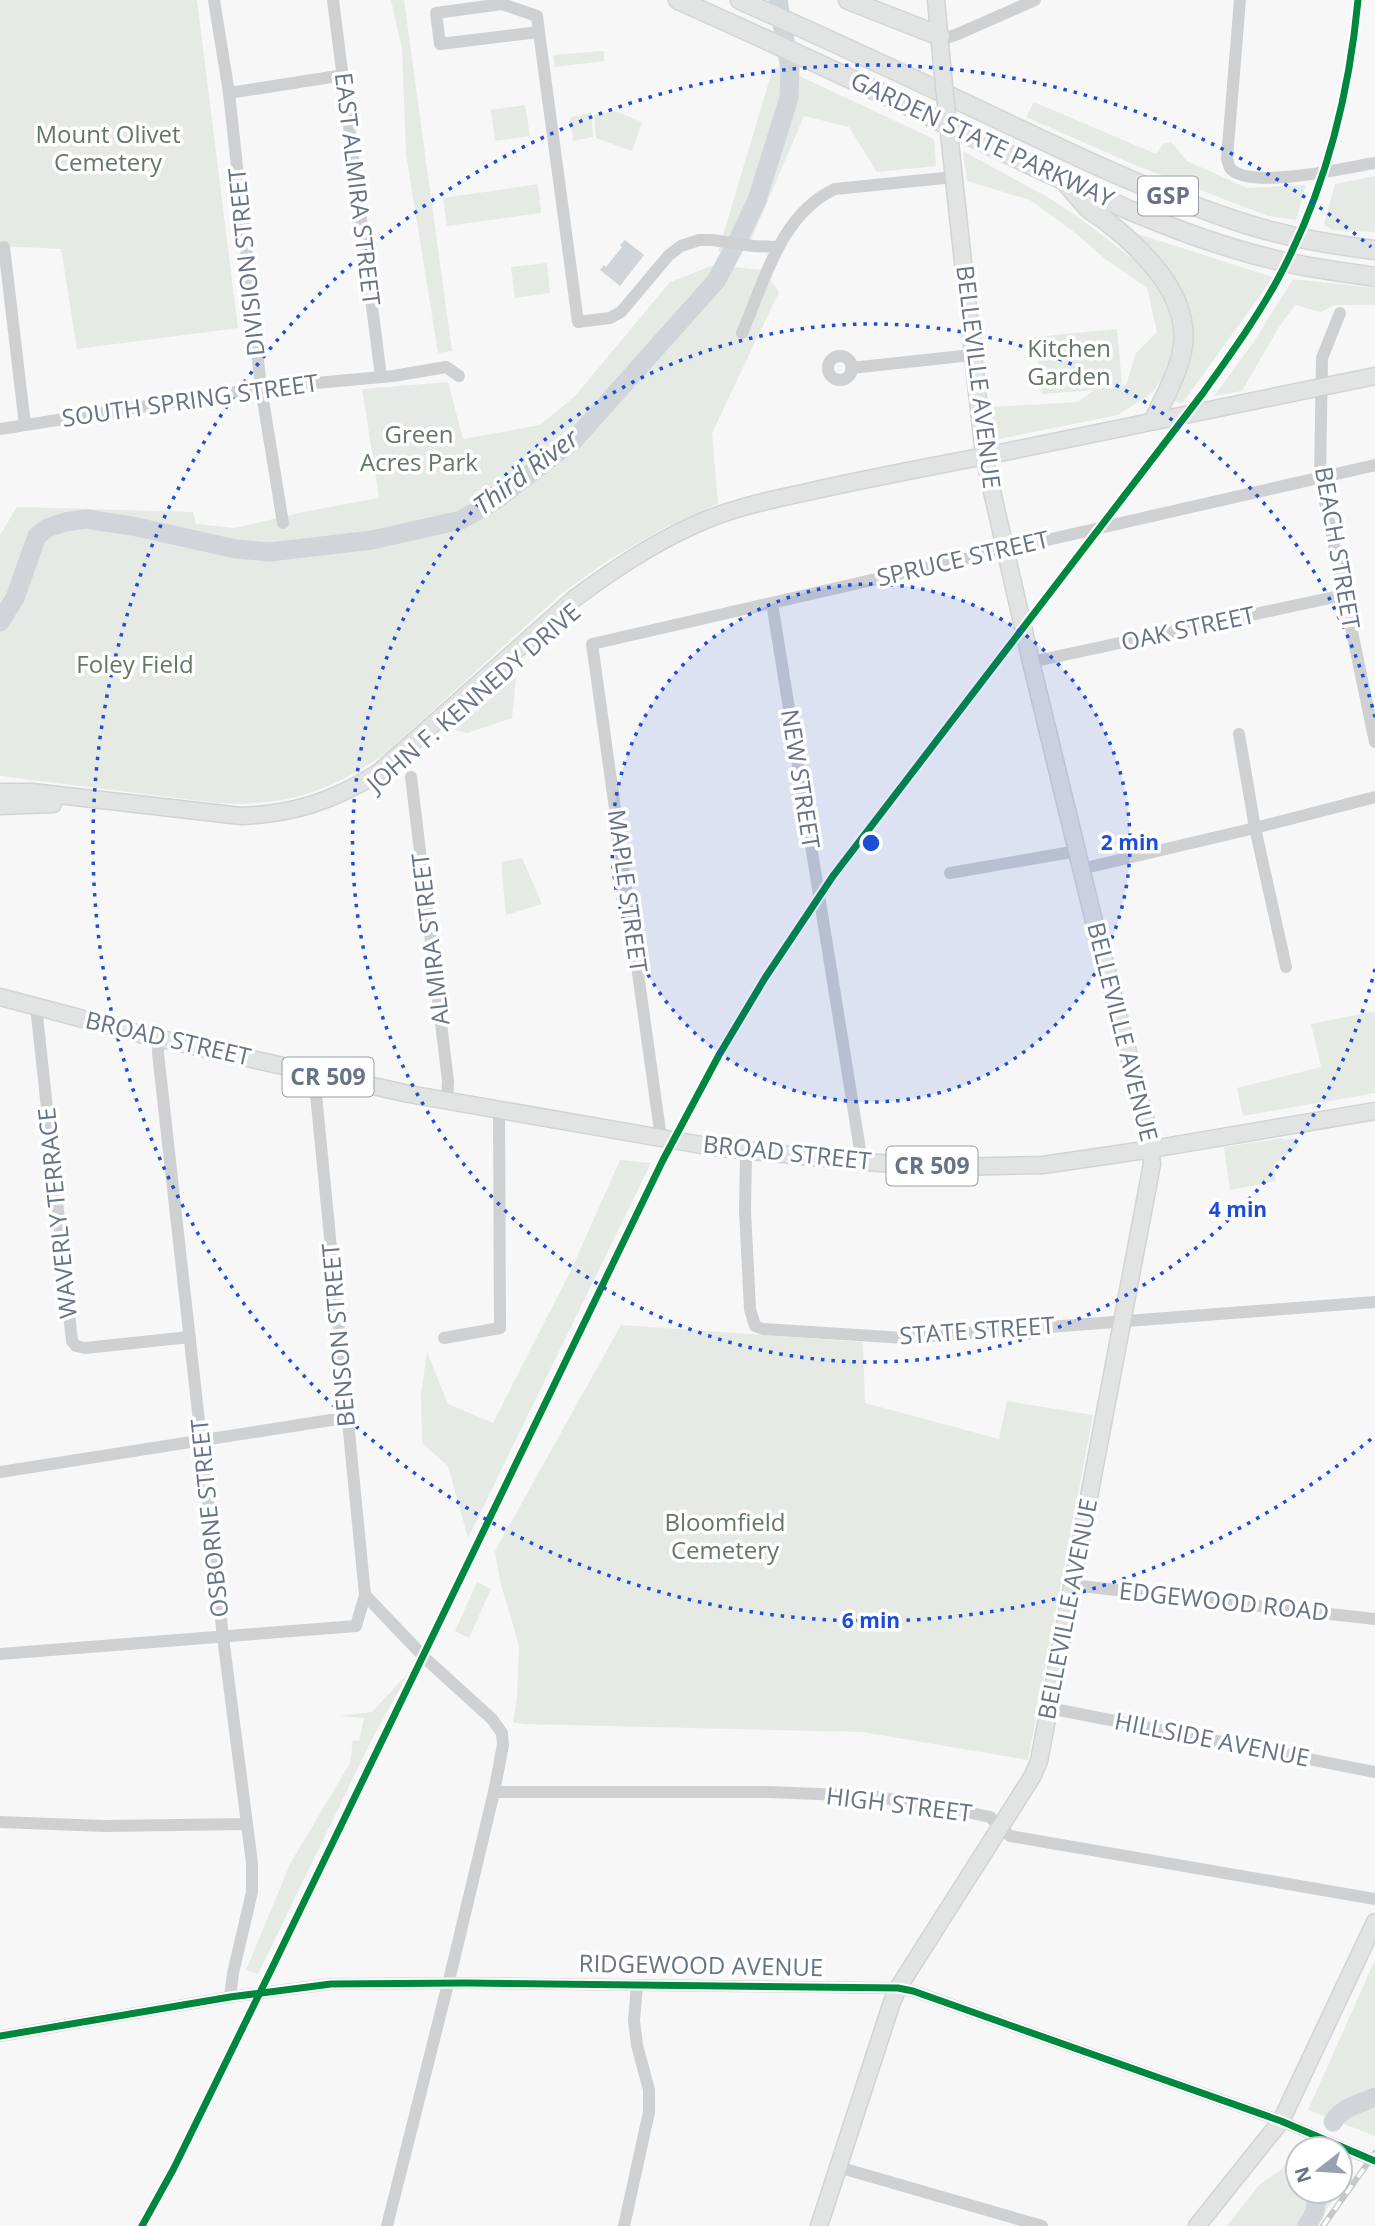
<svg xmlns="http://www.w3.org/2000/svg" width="1375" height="2226" font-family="'Open Sans',sans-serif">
<rect width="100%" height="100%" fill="#f7f7f7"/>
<g fill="#e6eae5">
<path d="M0 0H197L238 328 77 349 61 249 0 246Z"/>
<path d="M391 0H404L452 351 438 353 406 154 402 49Z"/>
<path d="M604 51V61L555 67 553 55Z"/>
<path d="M778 66 934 139 936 166 877 172 849 127 804 116 752 238 740 252H718L772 71Z"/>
<path d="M1034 102 1156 154 1163 144 1171 142 1187 161 1247 188 1306 185 1296 220 1268 216 1135 165 1026 117Z"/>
<path d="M525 105 530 136 495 141 491 110Z"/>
<path d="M615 111 642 122 632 151 596 138 594 115Z"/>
<path d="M591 113 593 137 573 141 570 117Z"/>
<path d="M963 151 1051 199 1089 225 1138 263 1168 299 1176 331 1172 364 1152 393 1118 415 994 440 992 407 1078 402 1094 390 1042 394 1035 337 1117 329 1122 383 1103 388 1126 385 1136 353 1157 332 1147 288 1104 258 1074 232 1030 200 967 181Z"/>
<path d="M1375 176V232L1332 230 1324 224 1335 184Z"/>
<path d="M538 184 541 213 447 226 443 198Z"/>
<path d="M1141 235 1273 277 1182 404 1171 399 1189 325 1133 238Z"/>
<path d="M547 263 550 293 515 298 511 267Z"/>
<path d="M714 265 763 270 779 292 712 433 718 504 660 530 607 561 562 593 386 753C328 792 287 807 216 803L0 776V535L17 507 193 512 196 524 235 528 303 512 379 498 362 389 448 382 463 439 540 425 575 396 670 282Z"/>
<path d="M1293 279 1375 288V305H1335L1321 312 1295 305 1279 327 1242 391 1214 396 1253 343Z"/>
<path d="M516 677 512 718 467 733 454 730Z"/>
<path d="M522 858 542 904 506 915 501 862Z"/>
<path d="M1375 1011V1093L1243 1116 1237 1088 1321 1067 1311 1024Z"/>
<path d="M1283 1138V1140L1294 1138 1297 1147 1273 1165 1276 1181 1230 1190 1224 1147Z"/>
<path d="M620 1160 651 1163 468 1538 448 1466 422 1443 421 1393 427 1352 448 1404 493 1423 572 1268Z"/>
<path d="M621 1325 863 1342 865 1403 999 1439 1007 1401 1093 1415 1028 1760 862 1732 524 1724 513 1722 517 1698 519 1646 500 1581 495 1551Z"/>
<path d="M477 1582 491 1589 469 1638 455 1631Z"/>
<path d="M409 1672 373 1737 258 1974 246 1970 290 1864 350 1763 353 1740 359 1741 364 1718 339 1716 372 1712Z"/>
<path d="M1375 1960V2136L1308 2110Z"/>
<path d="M1296 2146 1303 2149H1298V2191H1339L1315 2226H1227L1259 2185 1282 2169 1293 2155Z"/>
</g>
<path fill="#d0d5da" d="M625 240 644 255 620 286 600 270 604 265 606 267 622 247 620 245Z"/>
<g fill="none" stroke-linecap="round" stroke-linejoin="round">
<g stroke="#d0d5da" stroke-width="19">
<path d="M0 622 15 598 37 536 47 528 65 522 86 519 132 526 236 549 270 552 372 540 461 520 496 500 575 439 716 281 738 240 757 200 789 98 790 69 778 0"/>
<path d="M1333 2122C1342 2107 1359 2104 1375 2097"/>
<path d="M1307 2226 1315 2212 1318 2191"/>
</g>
<g stroke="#d3d3d5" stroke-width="19">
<g id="major">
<path d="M936 0 943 76"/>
<path d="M0 792H32L241 816C294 814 333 801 378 773L575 598C612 571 650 545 692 526 728 509 765 501 803 493 864 479 924 468 985 456 1115 430 1245 402 1375 376"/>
<path d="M0 806 53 804"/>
<path d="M0 997 144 1035 409 1094 713 1147 862 1162 951 1167 1043 1165 1152 1149 1375 1111"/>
<path d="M819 2226 892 2002 898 1988 1032 1777 1039 1761 1152 1164 1148 1129 1092 913 1031 662 984 456 950 142"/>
<path d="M1197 2226 1281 2121 1375 1922"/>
</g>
</g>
<g stroke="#d4d5d5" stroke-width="21">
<g id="highway">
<path d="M678 0C770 41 861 83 952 127 1055 176 1165 234 1276 260 1308 268 1342 272 1375 277"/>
<path d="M740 0C821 36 901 73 981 111 1061 149 1141 188 1225 217 1272 234 1325 244 1375 250"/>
<path d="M848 0 940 36"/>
<path d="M1067 184C1074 192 1081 201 1089 209 1094 213 1101 217 1106 221 1143 250 1189 294 1183 345 1180 371 1164 397 1154 420"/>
</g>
</g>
<g stroke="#cfd0d2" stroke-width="12">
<path d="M214 0 229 93 261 388 283 523"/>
<path d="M333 0 381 377"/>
<path d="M1240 0 1227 158C1227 159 1229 166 1230 168 1248 191 1349 167 1375 163"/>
<path d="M539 32 537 16 502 4 436 13 440 44 539 32 578 322 610 318 621 312 669 255 681 246 699 240H712L753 246 778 247"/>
<path d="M940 36 949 37 958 34 1035 0"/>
<path d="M229 93 344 75"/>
<path d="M4 247 25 425"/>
<path d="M1340 313 1322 358 1320 478 1375 742"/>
<path d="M742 333C764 283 780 214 835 189L954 177"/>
<circle cx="840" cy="368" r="12"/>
<path d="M851 368 972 355"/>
<path d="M0 429 261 388 393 376 446 367 459 376"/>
<path d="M772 603 862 1162"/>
<path d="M1031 662 1344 595"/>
<path d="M1239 734 1255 828 1286 967"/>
<path d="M411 777 448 1081 447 1101"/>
<path d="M1081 869 1255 828 1375 797"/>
<path d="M950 873 1077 851"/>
<path d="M36 1006 72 1341 76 1346 85 1348 190 1337"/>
<path d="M159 1038 158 1053 223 1637 252 1863V1892L233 1973 230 1997"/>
<path d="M661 1138 592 644 1375 465"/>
<path d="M746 1152 745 1211 750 1309 755 1326 763 1329 905 1338 1375 1302"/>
<path d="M444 1338 500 1328 499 1110"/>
<path d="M0 1472 331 1420H346"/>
<path d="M1072 1585 1375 1619"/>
<path d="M365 1595 427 1660 492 1719 502 1733 503 1745 494 1792 452 1968 387 2226"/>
<path d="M0 1654 356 1626 365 1595 314 1074"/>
<path d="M1049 1708 1375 1772"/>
<path d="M494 1792H768L868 1796 934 1805 990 1817 1010 1836 1375 1899"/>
<path d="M0 1822 104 1826 247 1824"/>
<path d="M0 2036 230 1997 331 1984 466 1983 898 1988 913 1991 1281 2121 1360 2155"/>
<path d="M838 2167 1042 2226"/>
<path d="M624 2226 649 2112V2090L637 2045 634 2021 637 1985"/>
</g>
<use href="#major" stroke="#e2e3e3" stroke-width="16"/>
<use href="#highway" stroke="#e2e3e3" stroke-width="18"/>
<g stroke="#c6c7c8" stroke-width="6">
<path id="rail" d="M1323 2226 1375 2153"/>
</g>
<use href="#rail" stroke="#fff" stroke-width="3.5" stroke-dasharray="10" stroke-linecap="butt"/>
<g stroke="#d3d3d5" stroke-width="19" stroke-linecap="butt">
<path id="major-bridge" d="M943 76 950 142"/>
</g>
<path stroke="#cfd0d2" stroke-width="12" d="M1360 2155 1375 2161"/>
<use href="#major-bridge" stroke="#e2e3e3" stroke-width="16"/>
<g stroke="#fff" stroke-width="11">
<g id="cycleway">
<path d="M0 2036 230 1997 331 1984 466 1983 898 1988 913 1991 1281 2121 1375 2161"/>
<path d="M142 2226 174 2168 273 1966 663 1160 719 1055 765 978 833 876 1203 393C1230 355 1257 318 1279 277 1325 191 1349 96 1358 0"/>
</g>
</g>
<use href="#cycleway" stroke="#00873e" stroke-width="7"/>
</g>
<circle cx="871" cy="843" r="259" fill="#1d4ed8" fill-opacity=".12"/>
<g fill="none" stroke="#1d4ed8" stroke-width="3.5" stroke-dasharray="3.5 7">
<circle cx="871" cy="843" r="259"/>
<path d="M1375 969A519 519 0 1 1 1375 717"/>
<path d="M1371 1439A778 778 0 1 1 1371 247"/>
</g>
<g text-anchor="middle" stroke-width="7" stroke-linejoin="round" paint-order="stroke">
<g fill="#fff" stroke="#959dab" stroke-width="2">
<rect x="1138" y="176.5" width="60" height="39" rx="5"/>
<rect x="282.5" y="1057.5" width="91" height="39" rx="5"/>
<rect x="886.5" y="1146.5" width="91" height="39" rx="5"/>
</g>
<g font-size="23" font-weight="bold" fill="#677387">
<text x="1168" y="204">GSP</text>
<text x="328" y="1085">CR 509</text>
<text x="932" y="1174">CR 509</text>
</g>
<g font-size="24" fill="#637962" stroke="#fff">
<text x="108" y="143">Mount Olivet<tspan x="108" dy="28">Cemetery</tspan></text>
<text x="1069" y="357">Kitchen<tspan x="1069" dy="28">Garden</tspan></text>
<text x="419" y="443">Green<tspan x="419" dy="28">Acres Park</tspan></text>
<text x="135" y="673">Foley Field</text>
<text x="725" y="1531">Bloomfield<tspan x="725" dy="28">Cemetery</tspan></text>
</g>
<g font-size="24" fill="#677387" stroke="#fff">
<text transform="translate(982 140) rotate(25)" y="8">GARDEN STATE PARKWAY</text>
<text transform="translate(357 189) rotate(83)" y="8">EAST ALMIRA STREET</text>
<text transform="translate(247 262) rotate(-96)" y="8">DIVISION STREET</text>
<text transform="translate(978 377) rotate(83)" y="8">BELLEVILLE AVENUE</text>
<text transform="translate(190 401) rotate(-8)" y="8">SOUTH SPRING STREET</text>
<text transform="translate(1337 548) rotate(80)" y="8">BEACH STREET</text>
<text transform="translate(963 559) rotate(-13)" y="8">SPRUCE STREET</text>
<text transform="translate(1188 629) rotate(-12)" y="8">OAK STREET</text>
<text transform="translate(474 698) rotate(-41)" y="8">JOHN F. KENNEDY DRIVE</text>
<text transform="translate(800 779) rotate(81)" y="8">NEW STREET</text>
<text transform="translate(627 891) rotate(82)" y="8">MAPLE STREET</text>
<text transform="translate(431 939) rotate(-97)" y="8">ALMIRA STREET</text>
<text transform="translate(1122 1032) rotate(76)" y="8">BELLEVILLE AVENUE</text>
<text transform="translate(168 1039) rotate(13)" y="8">BROAD STREET</text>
<text transform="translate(787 1153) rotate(6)" y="8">BROAD STREET</text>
<text transform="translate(58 1213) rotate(-96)" y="8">WAVERLY TERRACE</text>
<text transform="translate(977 1331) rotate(-4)" y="8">STATE STREET</text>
<text transform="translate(339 1335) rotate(-95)" y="8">BENSON STREET</text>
<text transform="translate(210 1518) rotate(-96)" y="8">OSBORNE STREET</text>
<text transform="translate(1224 1602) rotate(6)" y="8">EDGEWOOD ROAD</text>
<text transform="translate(1068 1609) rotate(-79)" y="8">BELLEVILLE AVENUE</text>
<text transform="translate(1212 1740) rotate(11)" y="8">HILLSIDE AVENUE</text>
<text transform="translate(899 1805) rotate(7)" y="8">HIGH STREET</text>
<text transform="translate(701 1966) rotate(1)" y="8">RIDGEWOOD AVENUE</text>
</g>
<g font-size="26" font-style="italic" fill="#637482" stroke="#fff">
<text transform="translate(526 472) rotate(-37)" y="9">Third River</text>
</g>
</g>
<circle cx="871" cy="843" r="10" fill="#1d4ed8" stroke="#fff" stroke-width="3.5"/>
<g font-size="21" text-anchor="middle" font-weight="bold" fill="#1d4ed8" stroke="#fff" stroke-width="7" stroke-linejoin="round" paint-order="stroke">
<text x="1130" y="850">2 min</text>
<text x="1238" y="1217">4 min</text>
<text x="871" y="1628">6 min</text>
</g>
<g transform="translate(1319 2170) rotate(253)"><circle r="33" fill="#ffffff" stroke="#c2c7cf" stroke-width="2"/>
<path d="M0-5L12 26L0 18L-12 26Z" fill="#99a1ae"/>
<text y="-10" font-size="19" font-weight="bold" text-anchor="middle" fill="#677387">N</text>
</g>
</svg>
